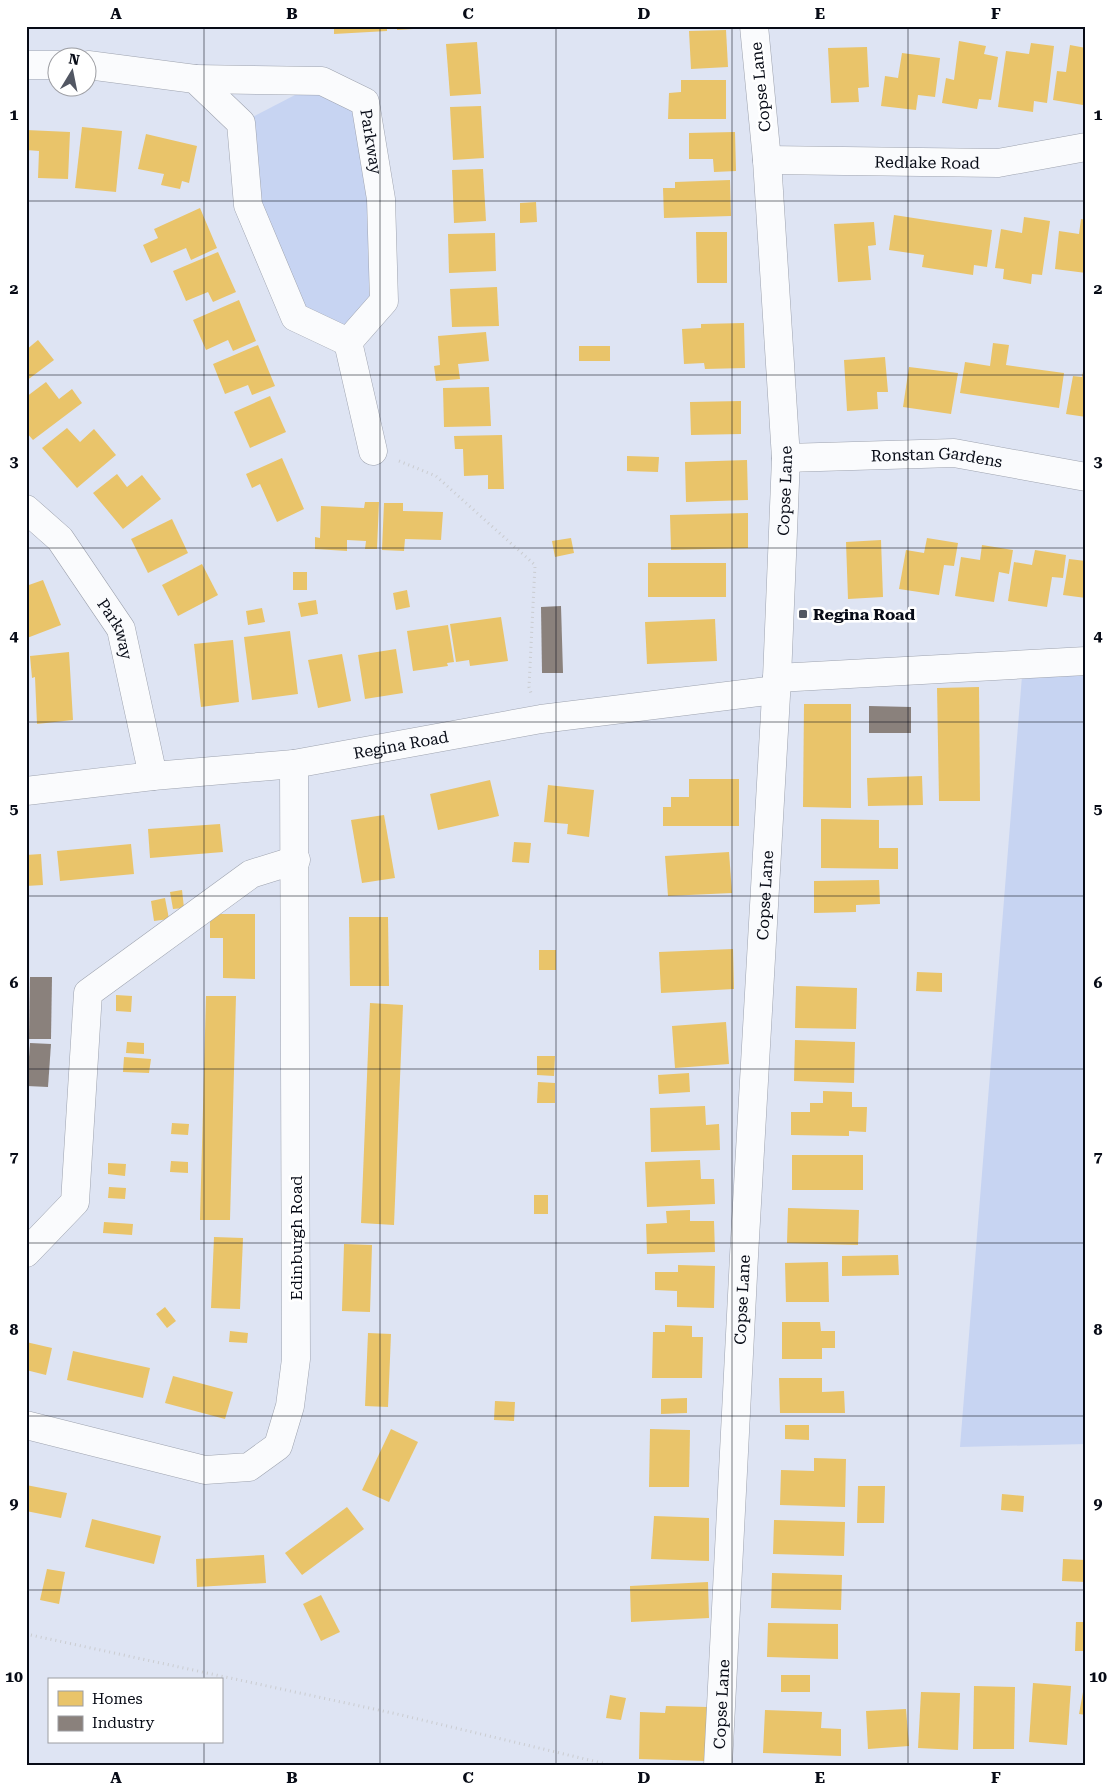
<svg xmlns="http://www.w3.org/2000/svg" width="1112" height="1791" font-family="'Roboto Serif',serif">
<rect width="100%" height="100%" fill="#dee4f3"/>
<g fill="#c7d4f2">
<path d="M322 81 365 102 384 301 348 342 295 317 248 205 241 123Z"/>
<path d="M1086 672V1444L960 1447 1022 676Z"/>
</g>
<g fill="#e9c46a">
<path d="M334 26H387V31L334 34Z"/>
<path d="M397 26H429V28L397 30Z"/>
<path d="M726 30 728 67 691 69 689 31Z"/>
<path d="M959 41 986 46 984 54 998 57 991 100 979 99 977 109 942 103 946 78 954 80Z"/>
<path d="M477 42 481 94 450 96 446 44Z"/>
<path d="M1031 43 1054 46 1047 103 1034 101 1033 112 998 107 1006 51 1029 54Z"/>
<path d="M1070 45 1086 48V88L1083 105 1053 100 1057 71 1066 72Z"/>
<path d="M867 47 869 87 858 88 859 102 831 103 828 48Z"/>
<path d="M902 53 940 58 935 97 918 95 916 110 881 106 885 76 898 78Z"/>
<path d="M681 80H726V119H668L669 93 681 92Z"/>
<path d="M481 106 484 158 453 160 450 107Z"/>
<path d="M82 127 122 131 116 192 75 188Z"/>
<path d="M26 130 70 132 68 179 38 178 39 151 26 150Z"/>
<path d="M735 132 736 171 714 172 713 159H689V133Z"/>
<path d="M146 134 197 146 189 183 182 181 180 189 161 185 164 174 138 169Z"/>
<path d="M483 169 486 221 454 223 452 170Z"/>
<path d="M730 180 731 216 664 218 663 188H675V182Z"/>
<path d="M536 202 537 222 520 223V203Z"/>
<path d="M200 208 217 248 191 260 186 248 151 263 143 245 158 238 154 229Z"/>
<path d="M894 215 992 230 987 267 974 265 973 275 922 267 924 255 889 250Z"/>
<path d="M1024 217 1050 221 1042 275 1032 274 1031 284 1003 279 1004 269 995 268 1001 229 1022 233Z"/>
<path d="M1081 219 1086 220V273L1055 269 1059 231 1079 234Z"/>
<path d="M874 222 876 245 868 246 871 280 838 282 834 224Z"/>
<path d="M696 232H727V283H697Z"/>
<path d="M495 233 496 271 449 273 448 234Z"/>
<path d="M218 252 236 292 213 302 208 292 186 301 173 271Z"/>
<path d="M497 287 499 326 452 327 450 289Z"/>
<path d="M239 300 256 341 233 351 228 340 206 350 193 320Z"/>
<path d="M744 323 745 368 705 369 704 363 684 364 682 329 701 328V324Z"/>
<path d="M486 332 489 361 458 364 460 379 436 381 434 366 440 365 438 336Z"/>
<path d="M38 340 54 360 26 381V350Z"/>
<path d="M993 343 1009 345 1006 365 1064 373 1059 408 960 393 965 362 990 366Z"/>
<path d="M258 345 275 386 252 395 248 385 225 394 213 364Z"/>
<rect x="579" y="346" width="31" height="15"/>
<path d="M885 357 888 392H877L878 409 847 411 844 360Z"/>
<path d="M1084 366H1086V417L1066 414 1073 376 1082 377Z"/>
<path d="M909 367 958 373 951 414 903 407Z"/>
<path d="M46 382 59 399 72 389 82 403 33 440 26 432V397Z"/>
<path d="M489 387 491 426 444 427 443 388Z"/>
<path d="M270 396 286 432 250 448 234 412Z"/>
<path d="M741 401V434L691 435 690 402Z"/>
<path d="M67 428 80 442 94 429 116 455 77 488 42 448Z"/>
<path d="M502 435 504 489H488V475L464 476 463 449H455L454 436Z"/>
<path d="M627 456 659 457 658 472 627 471Z"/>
<path d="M282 458 304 509 277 522 260 484 252 488 246 474Z"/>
<path d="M747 460 748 500 686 502 685 462Z"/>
<path d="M117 474 127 487 142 475 161 499 123 529 93 493Z"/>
<path d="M365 502H379L377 549H365L366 541 347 540V551L315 549V537L320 538 321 506 364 508Z"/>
<path d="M384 503H403V511L443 512 441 540 405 539 404 551 382 550Z"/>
<path d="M748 513V548L671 550 670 515Z"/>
<path d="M172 519 188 553 148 573 131 539Z"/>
<path d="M571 538 574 553 555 557 552 541Z"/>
<path d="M927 538 958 543 954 566 944 565 939 595 899 589 906 550 924 553Z"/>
<path d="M881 540 883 597 848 599 846 542Z"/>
<path d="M982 545 1013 550 1009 574 999 572 994 602 955 596 961 557 980 560Z"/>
<path d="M1035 550 1066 555 1063 578 1052 577 1047 607 1008 601 1014 562 1032 565Z"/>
<path d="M1069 559 1086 561V598L1063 595Z"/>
<rect x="648" y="563" width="78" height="34"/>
<path d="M202 564 218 595 178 616 162 585Z"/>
<rect x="293" y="572" width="14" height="18"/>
<path d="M43 580 61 625 27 638 26 586Z"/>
<path d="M407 590 410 607 396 610 393 593Z"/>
<path d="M316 600 318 614 301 617 298 603Z"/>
<path d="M262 608 265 622 248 625 246 611Z"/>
<path d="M501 617 508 661 470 666 469 660 456 662 450 624Z"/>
<path d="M715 619 717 661 647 664 645 622Z"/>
<path d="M448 625 454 662 447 663 448 666 413 671 407 631Z"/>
<path d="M290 631 298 694 252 700 244 637Z"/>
<path d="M233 640 239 702 201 707 194 644Z"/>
<path d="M396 649 403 693 365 699 358 655Z"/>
<path d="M69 652 73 720 37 724 35 677 32 678 30 656Z"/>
<path d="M342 654 351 701 318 708 308 660Z"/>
<path d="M979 687 980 801H939L937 688Z"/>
<path d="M804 704H851V808L803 807Z"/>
<path d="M922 776 923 805 868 806 867 778Z"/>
<path d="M689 779H739V826H663V807H671V797H689Z"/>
<path d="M490 780 499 816 438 830 430 794Z"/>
<path d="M548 785 594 790 589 837 567 834 568 824 544 822Z"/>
<path d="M384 815 395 878 362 883 351 820Z"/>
<path d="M821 819 879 820V848H898V869L821 868Z"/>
<path d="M220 824 223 852 150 858 148 829Z"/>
<path d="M514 842 531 843 529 863 512 862Z"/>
<path d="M131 844 134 874 60 881 57 851Z"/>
<path d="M729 852 732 893 668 896 665 856Z"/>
<path d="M41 854 43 885 26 886V855Z"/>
<path d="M879 880 880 904 856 905V912L814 913V881Z"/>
<path d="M182 890 184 908 173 909 170 892Z"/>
<path d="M165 898 169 919 154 921 151 901Z"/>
<path d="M210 914H255V979L223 978V938H210Z"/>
<path d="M349 917H388L389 986H350Z"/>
<path d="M733 949 734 989 661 993 659 952Z"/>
<rect x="539" y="950" width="17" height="20"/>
<path d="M917 972 942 973V992L916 991Z"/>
<path d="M796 986 857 988 856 1029 795 1028Z"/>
<path d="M116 995 132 996 131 1012 116 1011Z"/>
<path d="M206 996H236L230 1220H200Z"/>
<path d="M370 1003 403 1005 394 1225 361 1223Z"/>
<path d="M726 1022 729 1064 675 1068 672 1026Z"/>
<path d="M795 1040 855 1042 854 1083 794 1081Z"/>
<path d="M127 1042 144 1043V1054L126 1053Z"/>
<path d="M537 1056H555L554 1076 537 1075Z"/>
<path d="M124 1057 151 1059 149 1073 123 1072Z"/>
<path d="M689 1073 690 1092 659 1094 658 1075Z"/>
<path d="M538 1082 555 1083V1103H537Z"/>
<path d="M823 1091 852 1092V1107H867L866 1132 849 1131V1136L791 1135V1112H810V1103H823Z"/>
<path d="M705 1106 706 1125 719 1124 720 1150 651 1152 650 1108Z"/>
<path d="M172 1123 189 1124 188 1135 171 1134Z"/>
<rect x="792" y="1155" width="71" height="35"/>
<path d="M700 1160 701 1179H714L715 1204 647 1207 645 1162Z"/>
<path d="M171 1161 188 1162V1173L170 1172Z"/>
<path d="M108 1163 126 1164 125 1176 108 1174Z"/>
<path d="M109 1187 126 1188 125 1199 108 1198Z"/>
<rect x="534" y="1195" width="14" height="19"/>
<path d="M788 1208 859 1210 858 1245 787 1243Z"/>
<path d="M690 1210V1221H714L715 1252 647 1254 646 1224 667 1223 666 1211Z"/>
<path d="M104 1222 133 1224 132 1235 103 1233Z"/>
<path d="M214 1237 243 1238 240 1309 211 1308Z"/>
<path d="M344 1244 372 1245 370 1312 342 1311Z"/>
<path d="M898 1255 899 1275 842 1276V1256Z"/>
<path d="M828 1262 829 1302H786L785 1263Z"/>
<path d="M678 1265 715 1266 714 1308 677 1307V1291L655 1290V1272H678Z"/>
<path d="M165 1307 176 1321 167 1328 156 1314Z"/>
<path d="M782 1322H820L821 1331H835V1348H822V1359H782Z"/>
<path d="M665 1325 692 1326V1337H703L702 1378H652L653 1332H665Z"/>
<path d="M230 1331 248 1333 247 1343 229 1342Z"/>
<path d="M368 1333 391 1334 388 1407 365 1406Z"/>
<path d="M26 1342 52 1348 46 1375 26 1370Z"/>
<path d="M73 1351 150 1368 143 1398 67 1380Z"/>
<path d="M173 1376 233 1392 225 1419 165 1403Z"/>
<path d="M779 1378H822V1392L844 1391 845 1413H780Z"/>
<path d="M687 1398V1413L661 1414V1399Z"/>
<path d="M495 1401 515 1402 514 1421 494 1420Z"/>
<path d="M785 1425H809V1440L785 1439Z"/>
<path d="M391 1429 418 1442 389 1502 362 1490Z"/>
<path d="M650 1429 690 1430 689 1487H649Z"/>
<path d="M814 1458 846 1459 845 1507 780 1505 781 1470 814 1471Z"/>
<path d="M26 1485 67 1493 61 1518 26 1511Z"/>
<path d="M858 1486H885L884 1523H857Z"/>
<path d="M1002 1494 1024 1496 1023 1512 1001 1510Z"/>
<path d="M347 1507 364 1529 302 1575 285 1553Z"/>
<path d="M654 1516 709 1518V1561L651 1559Z"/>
<path d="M92 1519 161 1536 154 1564 85 1547Z"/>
<path d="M774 1520 845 1522 844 1556 773 1554Z"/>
<path d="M264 1555 266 1583 197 1587 196 1559Z"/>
<path d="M1063 1559 1086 1560V1582L1062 1581Z"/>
<path d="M47 1569 65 1572 59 1604 40 1600Z"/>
<path d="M772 1573 842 1575 841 1610 771 1608Z"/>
<path d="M708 1582 709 1618 631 1622 630 1586Z"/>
<path d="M321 1595 340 1632 321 1641 303 1604Z"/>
<path d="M1076 1622H1086V1651H1075Z"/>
<path d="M768 1623 838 1624V1659L767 1657Z"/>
<rect x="781" y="1675" width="29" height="17"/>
<path d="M1085 1681H1086V1715L1079 1714Z"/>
<path d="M1033 1683 1071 1686 1067 1745 1029 1742Z"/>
<path d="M974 1686 1015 1687 1014 1749H973Z"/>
<path d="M921 1692 960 1693 958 1750 918 1748Z"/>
<path d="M610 1695 626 1698 621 1720 606 1718Z"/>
<path d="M666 1706 708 1707 706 1761 639 1759 640 1712 665 1713Z"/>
<path d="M906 1709 909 1746 868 1749 866 1711Z"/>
<path d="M765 1710 822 1712 821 1728 841 1729V1756L763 1753Z"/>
</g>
<g fill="#8a817c">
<path d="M561 606 563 673H542L541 607Z"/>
<path d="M869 706 911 707V733H869Z"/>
<path d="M30 977H52L51 1039H29Z"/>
<path d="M30 1043 51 1044 48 1087 27 1086Z"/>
</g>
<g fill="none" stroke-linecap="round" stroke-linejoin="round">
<g stroke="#9ea3af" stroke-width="29">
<g id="minor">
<path d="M26 65H58"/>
<path d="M88 65 195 79 241 123 248 205 295 317 348 342"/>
<path id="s1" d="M195 79 322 81 365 102 381 199 384 301 348 342"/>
<path id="s2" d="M767 160 998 163 1086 147"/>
<path d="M348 342 373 451"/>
<path id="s3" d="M786 458 954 453 1086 477"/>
<path id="s4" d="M26 509 60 539 121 629 153 776"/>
<path d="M777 678 1086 661"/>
<path id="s5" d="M26 791 153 776 294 764 541 719 775 690"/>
<path d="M26 1253 75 1202 88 993 251 874 296 860"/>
<path d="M26 1425 205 1470 249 1467 278 1446 290 1406 296 1359 294 764"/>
<path id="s6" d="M718 1765 744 1256 777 678 786 458 767 160 754 26"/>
</g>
</g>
<g stroke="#caccd0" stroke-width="3" stroke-dasharray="1 4" stroke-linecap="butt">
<path d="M399 461 436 476 535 565 529 687 531 693"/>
<path d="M26 1634 397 1714 610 1765"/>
</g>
<use href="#minor" stroke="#fafbfd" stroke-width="28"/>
</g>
<path fill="none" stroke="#070b16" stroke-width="1" stroke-opacity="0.55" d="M204 26V1680M380 26V1765M556 26V1765M732 26V1765M908 26V1765M26 201H1086M26 375H1086M26 548H1086M26 722H1086M26 896H1086M26 1069H1086M26 1243H1086M26 1416H1086M26 1590H1086M204 1742V1765"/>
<rect fill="#525763" stroke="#fff" stroke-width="2" x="798" y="609" width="10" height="10" rx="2.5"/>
<g text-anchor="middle" stroke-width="5" stroke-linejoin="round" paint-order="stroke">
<g font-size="16" fill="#070b16" stroke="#fff">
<text transform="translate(760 87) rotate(-96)" y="6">Copse Lane</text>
<text dy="6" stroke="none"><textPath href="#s1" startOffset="215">Parkway</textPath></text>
<text dy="6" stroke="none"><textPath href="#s2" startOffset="160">Redlake Road</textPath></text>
<text dy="6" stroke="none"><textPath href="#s3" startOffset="151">Ronstan Gardens</textPath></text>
<text dy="6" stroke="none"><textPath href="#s6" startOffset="1276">Copse Lane</textPath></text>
<text dy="6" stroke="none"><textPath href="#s4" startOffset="152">Parkway</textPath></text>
<text dy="6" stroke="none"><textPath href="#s5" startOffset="378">Regina Road</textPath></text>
<text dy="6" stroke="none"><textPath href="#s6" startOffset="871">Copse Lane</textPath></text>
<text transform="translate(296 1238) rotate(-90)" y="6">Edinburgh Road</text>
<text dy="6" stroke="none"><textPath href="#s6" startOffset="466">Copse Lane</textPath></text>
<text dy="6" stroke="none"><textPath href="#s6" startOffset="61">Copse Lane</textPath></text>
</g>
<g font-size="16" font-weight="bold" fill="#070b16" stroke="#fff" text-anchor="start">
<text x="813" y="620">Regina Road</text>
</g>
</g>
<rect width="1112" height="1791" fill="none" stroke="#ffffff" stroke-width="55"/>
<rect x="48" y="1678" width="175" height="65" fill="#ffffff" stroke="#9c9da2"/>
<rect x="58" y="1691" width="25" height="15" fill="#e9c46a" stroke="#9c9da2"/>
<text x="92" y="1704" font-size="15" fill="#070b16">Homes</text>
<rect x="58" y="1716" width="25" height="15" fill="#8a817c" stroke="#9c9da2"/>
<text x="92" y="1728" font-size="15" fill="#070b16">Industry</text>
<g transform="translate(72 72) rotate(10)"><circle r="24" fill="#ffffff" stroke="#9c9da2"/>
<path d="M0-4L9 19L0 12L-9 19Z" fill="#525763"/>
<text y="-8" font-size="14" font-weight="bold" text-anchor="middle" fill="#070b16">N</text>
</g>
<rect x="28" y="28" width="1056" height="1736" fill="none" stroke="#070b16" stroke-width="2"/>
<g font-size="16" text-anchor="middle" font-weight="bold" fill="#070b16">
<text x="116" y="19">A</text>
<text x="292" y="19">B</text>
<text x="468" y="19">C</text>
<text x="644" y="19">D</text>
<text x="820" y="19">E</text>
<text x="996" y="19">F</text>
<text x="14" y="120">1</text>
<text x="1098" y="120">1</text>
<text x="14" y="294">2</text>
<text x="1098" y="294">2</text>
<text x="14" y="467">3</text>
<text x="1098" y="467">3</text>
<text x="14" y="641">4</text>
<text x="1098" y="641">4</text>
<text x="14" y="814">5</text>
<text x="1098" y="814">5</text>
<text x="14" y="988">6</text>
<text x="1098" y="988">6</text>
<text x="14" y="1162">7</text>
<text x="1098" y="1162">7</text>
<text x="14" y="1335">8</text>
<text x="1098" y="1335">8</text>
<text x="14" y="1509">9</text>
<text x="1098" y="1509">9</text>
<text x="14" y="1682">10</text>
<text x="1098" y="1682">10</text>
<text x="116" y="1783">A</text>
<text x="292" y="1783">B</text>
<text x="468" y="1783">C</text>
<text x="644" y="1783">D</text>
<text x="820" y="1783">E</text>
<text x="996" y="1783">F</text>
</g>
</svg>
